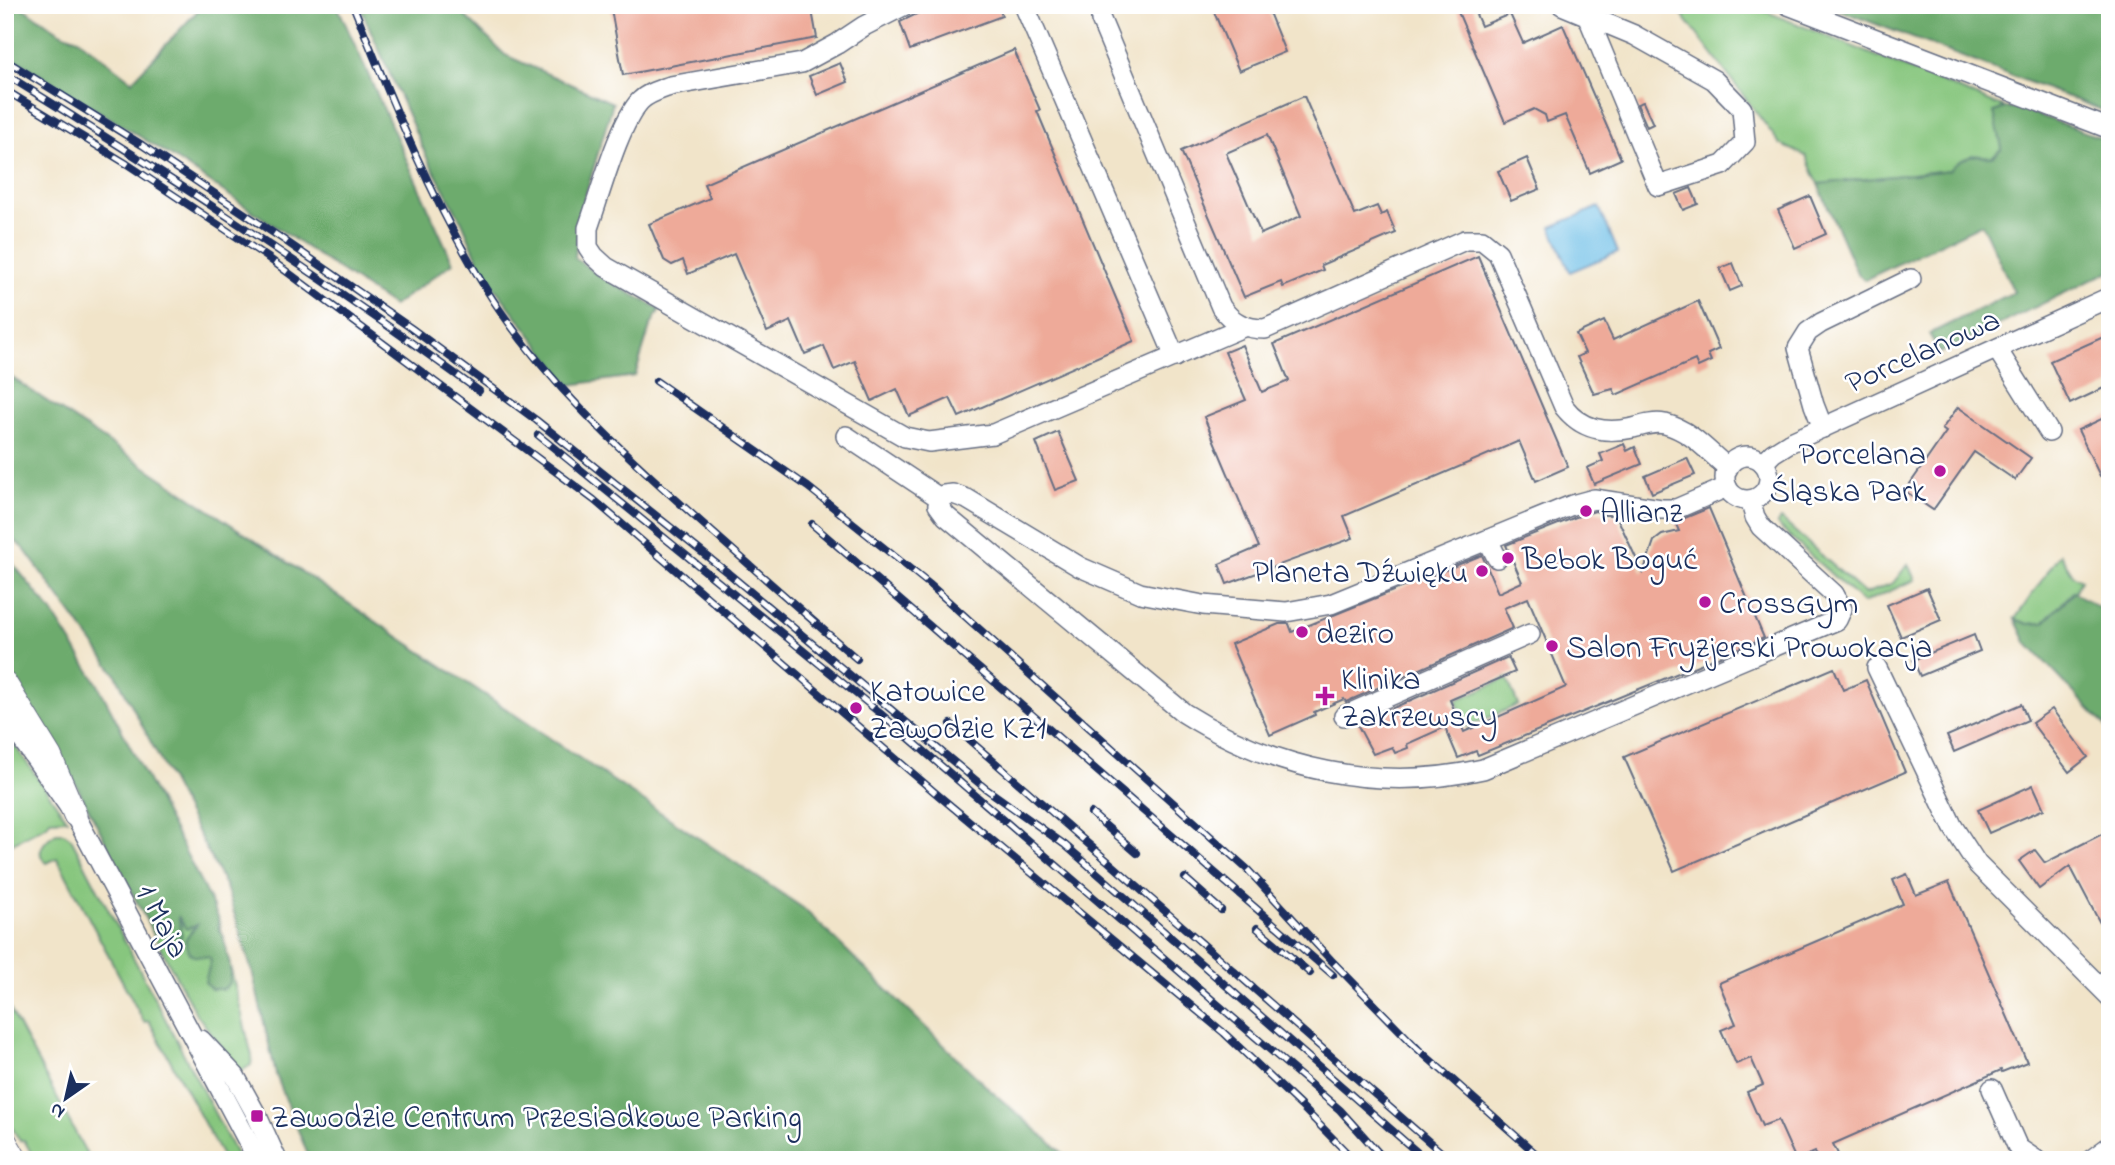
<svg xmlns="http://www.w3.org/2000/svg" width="2115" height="1165" font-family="'Indie Flower',sans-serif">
<rect width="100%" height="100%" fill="#fff"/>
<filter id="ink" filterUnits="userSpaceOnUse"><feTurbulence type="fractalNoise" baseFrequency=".0143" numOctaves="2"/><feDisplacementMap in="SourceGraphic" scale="14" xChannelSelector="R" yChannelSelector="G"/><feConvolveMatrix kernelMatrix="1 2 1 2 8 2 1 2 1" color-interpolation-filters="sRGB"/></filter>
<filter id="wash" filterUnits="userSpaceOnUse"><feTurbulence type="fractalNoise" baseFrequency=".00686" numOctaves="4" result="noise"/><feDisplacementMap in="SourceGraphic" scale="28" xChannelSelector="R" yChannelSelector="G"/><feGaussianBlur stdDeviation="1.57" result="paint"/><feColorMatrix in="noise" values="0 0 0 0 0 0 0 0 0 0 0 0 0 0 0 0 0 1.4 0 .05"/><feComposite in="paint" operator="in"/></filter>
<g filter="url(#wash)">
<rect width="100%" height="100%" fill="#f1e4c9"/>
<g fill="#87c67e" stroke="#517a6e" stroke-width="2">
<path d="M1675 5H1750L2005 108 1994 112 2003 148 1992 157 1972 155 1950 170 1818 184 1806 156 1780 144Z"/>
<path d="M1781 519 1865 594 1893 583 1908 564 1915 580 1863 603 1777 525Z"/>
<path d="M2060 554 2073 575 2081 580 2075 593 2073 592 2043 623 2028 624 2015 619Z"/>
<path d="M1507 678 1518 705 1467 727 1456 700Z"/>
<path d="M5 732 67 819 50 820 47 825 5 847Z"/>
<path d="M56 833H64L71 838 239 1160H224L149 1021 144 1022 57 858 47 863C33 853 45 840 56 833Z"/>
<path d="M177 916 186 928 198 925 187 936 189 953 209 957 212 960 208 970 230 977 223 936 217 923 218 917 252 1056 251 1065 240 1072 195 1012 154 935 170 936Z"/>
<path d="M5 1000 90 1160H35L24 1140 20 1141 5 1116Z"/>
</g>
<g fill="#6dab6d" stroke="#446d66" stroke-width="2">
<path d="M5 5H18L62 33 78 39 132 81 203 5H337L453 263 393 306 171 156 5 53Z"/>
<path d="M363 5H457L464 15 505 55 613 103 579 217 575 258 604 279 660 309 650 327 635 376 570 385 484 274 462 222 428 160 361 9Z"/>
<path d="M1826 5H2110V113L2102 110Z"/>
<path d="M2005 108H2019L2110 141V271L1940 353 1929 334 2014 292 1982 224 1864 280 1857 273 1818 184 1950 170C1963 155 1973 155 1992 157L2002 148 1994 112Z"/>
<path d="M5 373 803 908 990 1090 1071 1160H310L276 1075 253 975 226 887 116 675 24 549 5 532Z"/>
<path d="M5 554 52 612 97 683 189 859 218 917 219 930 223 936 230 965V982L224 989H211L205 982 211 960 209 957 194 956 189 953 185 940 197 925 186 929 178 916 182 934 181 938 154 935 69 771 5 664Z"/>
<path d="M2074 592 2110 615V731L2026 642 2015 619 2028 624 2043 623Z"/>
</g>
<path fill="#6abde6" stroke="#4276a2" stroke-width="2" d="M1599 207 1618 252 1570 272 1551 227Z"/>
<g id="blocks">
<g fill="#ea9" fill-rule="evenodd">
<path d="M632 5H811L817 38 623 75 611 9Z"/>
<path d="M935 5H998L1002 16 910 50 900 22Z"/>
<path d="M1211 5H1266L1285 52 1239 71Z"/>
<path d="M1455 5H1472L1481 26 1510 14 1523 43 1563 25 1621 159 1590 173 1565 115 1547 122 1545 115 1534 109 1505 122Z"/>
<path d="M1014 50 1040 110 1037 111 1134 341 959 417 950 398 909 416 897 389 872 401 855 361 834 370 824 346 805 354 791 321 767 332 734 254 688 274 683 260 672 265 664 260 649 224 710 198 704 184Z"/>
<path d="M840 63 848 82 817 95 809 76Z"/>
<path d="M1304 96 1355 215 1377 206 1381 215 1387 212 1396 233 1321 265 1323 270 1283 287 1281 282 1244 297 1181 151ZM1267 135 1301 216 1261 234 1226 153Z"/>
<path d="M1643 102 1653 124 1647 127 1637 104Z"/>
<path d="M1527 158 1540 189 1511 201 1498 171Z"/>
<path d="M1691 188 1698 204 1683 210 1676 194Z"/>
<path d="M1810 196 1826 234 1795 248 1778 210Z"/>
<path d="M1478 256 1568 467 1536 481 1519 441 1344 516 1353 538 1227 584 1219 564 1259 547 1204 417 1246 400 1225 352 1242 345 1262 392 1289 381 1274 344Z"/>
<path d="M1733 263 1742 286 1730 291 1720 268Z"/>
<path d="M1698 301 1719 349 1708 354 1711 361 1698 367 1695 360 1616 395 1613 389 1594 394 1577 357 1585 353 1576 334 1604 321 1613 340Z"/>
<path d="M2110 334V385L2070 404 2050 361Z"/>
<path d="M1958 407 2031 458 2015 480 1974 452 1933 510 1905 491 1946 432 1942 429Z"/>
<path d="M2110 415V471L2100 476 2078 430Z"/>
<path d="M1058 432 1079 481 1055 490 1036 442Z"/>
<path d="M1624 444 1627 451 1635 447 1642 464 1594 484 1587 468 1603 461 1600 454Z"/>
<path d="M1687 458 1695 475 1652 493 1645 476Z"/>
<path d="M1709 508 1764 638 1478 755 1476 751 1458 758 1445 727 1407 744 1408 748 1395 753 1392 747 1373 754 1357 724 1508 657 1515 672 1450 700 1464 732 1566 687 1528 598 1504 608 1513 628 1346 702 1344 699 1314 712 1315 715 1270 735 1231 644 1279 624H1289L1292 632 1482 555 1498 593 1522 582 1506 545 1576 517 1595 511 1603 513 1604 515H1616L1643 573 1654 541 1662 535 1679 531 1675 522Z"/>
<path d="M1927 588 1941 620 1901 637 1887 605Z"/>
<path d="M1974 635 1980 651 1920 676 1913 660Z"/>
<path d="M1834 668 1843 690 1866 680 1905 772 1674 871 1624 757Z"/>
<path d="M2021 704 2028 720 1954 752 1947 736Z"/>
<path d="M2052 709 2088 757 2069 772 2032 723Z"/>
<path d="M2033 785 2044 809 1989 833 1978 810Z"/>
<path d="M2110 830V942L2070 866 2039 889 2019 861 2035 850 2045 863Z"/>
<path d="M1907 874 1916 895 1949 882 2027 1062 2002 1072 2001 1070 1833 1144 1839 1156 1831 1160H1818L1815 1152 1796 1160 1778 1120 1762 1126 1747 1092 1763 1085 1751 1058 1736 1064 1721 1030 1736 1024 1719 983 1903 904 1893 880Z"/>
</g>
</g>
</g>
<g filter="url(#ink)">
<use href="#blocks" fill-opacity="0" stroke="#666e83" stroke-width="2"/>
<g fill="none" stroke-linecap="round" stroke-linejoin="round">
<g stroke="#666e83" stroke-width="22">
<g id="minor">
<path d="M905 5 864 26 837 44 802 63 670 86C659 90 648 93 640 101 618 125 600 195 588 228V247L594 256 606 267 905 437 929 442 993 434 1243 327"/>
<path d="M1024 5 1175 357"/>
<path d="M1562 5 1634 35 1714 80 1742 109 1745 142 1723 165 1658 186 1588 17"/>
<path d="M1788 5 2110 129"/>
<path d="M1101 20 1221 307C1232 323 1246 329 1265 329L1465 240H1482L1498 253 1564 407C1582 430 1605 434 1633 428 1644 425 1654 422 1665 424 1692 431 1707 451 1728 468"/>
<path d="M1997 349 2049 432"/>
<path d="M1823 428 1814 405 1798 348 1808 332 1821 323 1911 279"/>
<path d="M846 436 941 499"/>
<circle cx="1747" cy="478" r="22"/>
<path d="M1763 463 1773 453 1789 443 2110 297"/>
<path d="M1727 487 1676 509H1661L1594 499 1572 505 1331 604 1286 612 1203 605 1140 593 1080 567 967 499 953 494 944 495 938 505 946 516 1184 713C1274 770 1378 793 1483 769L1837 620 1842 609 1834 594 1761 527 1755 517 1750 500"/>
<path d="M1488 540 1497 558"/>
<path d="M1877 668 1953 827 1977 864 2110 997"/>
<path d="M5 715 75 815 258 1160"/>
<path d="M1344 716 1530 634"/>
<path d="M201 1040 235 1076 257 1116 277 1160"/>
<path d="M1992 1089 2018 1148 2036 1160"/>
<path d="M2091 1160 2110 1146"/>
</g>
</g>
<g stroke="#666e83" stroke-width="25">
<g id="major">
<path d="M5 683 50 756 75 815"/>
<path d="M5 1141 16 1160"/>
</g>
</g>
<use href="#minor" stroke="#fff" stroke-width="19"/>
<use href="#major" stroke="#fff" stroke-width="23"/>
<g stroke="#1b2f5e" stroke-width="8">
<g id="rail">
<path d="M353 5C392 102 431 200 486 289 542 379 622 452 701 522 753 568 805 614 857 659"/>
<path d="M5 60 142 145 284 240 411 328 536 420 728 573 985 788 1065 845 1426 1160"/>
<path d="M5 74C167 174 325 279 479 391"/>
<path d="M5 90 127 164 267 257 594 500 938 795 1224 1033 1301 1106 1354 1160"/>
<path d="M656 381 808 487 929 584 1247 869 1331 960 1417 1048"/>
<path d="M538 435 881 714 1340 1110 1385 1160"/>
<path d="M812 524 1333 975"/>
<path d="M951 724 1450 1160"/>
<path d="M1091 813 1137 853"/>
<path d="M1185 878 1221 910"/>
<path d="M1257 928 1310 973"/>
<path d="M1410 1042 1543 1160"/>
</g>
</g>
<use href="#rail" stroke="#fff" stroke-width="5" stroke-dasharray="16" stroke-linecap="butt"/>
</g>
</g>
<g fill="#b5179e" stroke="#fff" stroke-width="2.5">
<circle cx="1940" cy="471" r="7"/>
<circle cx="1586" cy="511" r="7"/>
<circle cx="1508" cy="558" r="7"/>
<circle cx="1482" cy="571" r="7"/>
<circle cx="1705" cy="602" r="7"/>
<circle cx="1302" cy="632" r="7"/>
<circle cx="1552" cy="646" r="7"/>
<path d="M1321.5 685.5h7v7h7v7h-7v7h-7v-7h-7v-7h7z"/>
<circle cx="856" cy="708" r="7"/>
<rect x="250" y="1109" width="14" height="14" rx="3.5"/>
</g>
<g text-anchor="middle" stroke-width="5" stroke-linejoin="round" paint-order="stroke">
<g font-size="32" fill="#1b2f5e" stroke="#fff">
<text transform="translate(1922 350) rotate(-24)" y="11">Porcelanowa</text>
<text transform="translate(164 920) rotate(62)" y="11">1 Maja</text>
</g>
<g font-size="32" fill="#1b2f5e" stroke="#fff" text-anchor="start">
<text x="1926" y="464" text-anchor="end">Porcelana<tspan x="1926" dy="37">Śląska Park</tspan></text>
<text x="1600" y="522">Allianz</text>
<text x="1522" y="569">Bebok Boguć</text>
<text x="1468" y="582" text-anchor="end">Planeta Dźwięku</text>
<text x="1719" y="613">CrossGym</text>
<text x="1316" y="643">deziro</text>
<text x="1566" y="657">Salon Fryzjerski Prowokacja</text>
<text x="1341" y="689">Klinika<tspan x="1341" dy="37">Zakrzewscy</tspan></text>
<text x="870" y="701">Katowice<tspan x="870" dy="37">Zawodzie KZ1</tspan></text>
<text x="271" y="1127">Zawodzie Centrum Przesiadkowe Parking</text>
</g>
</g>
<rect width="2115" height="1165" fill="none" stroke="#fff" stroke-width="28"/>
<g transform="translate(66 1098) rotate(214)" stroke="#ffffff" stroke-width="5" paint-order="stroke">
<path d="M0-5L12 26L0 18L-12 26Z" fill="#1b2f5e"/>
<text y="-10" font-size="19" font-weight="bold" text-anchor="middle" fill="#1b2f5e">N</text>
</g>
</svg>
